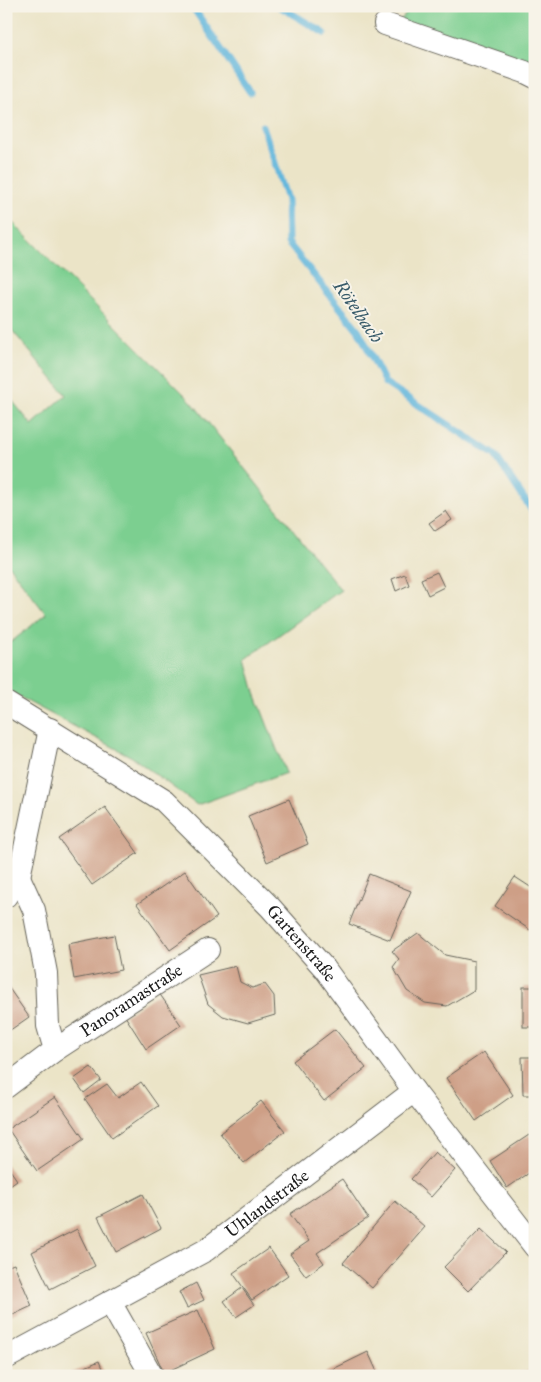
<svg xmlns="http://www.w3.org/2000/svg" width="541" height="1382" font-family="'IM FELL Great Primer',serif">
<rect width="100%" height="100%" fill="#f7f3e8"/>
<filter id="ink" filterUnits="userSpaceOnUse"><feTurbulence type="fractalNoise" baseFrequency=".02" numOctaves="2"/><feDisplacementMap in="SourceGraphic" scale="10" xChannelSelector="R" yChannelSelector="G"/><feConvolveMatrix kernelMatrix="1 2 1 2 8 2 1 2 1" color-interpolation-filters="sRGB"/></filter>
<filter id="wash" filterUnits="userSpaceOnUse"><feTurbulence type="fractalNoise" baseFrequency=".0096" numOctaves="4" result="noise"/><feDisplacementMap in="SourceGraphic" scale="20" xChannelSelector="R" yChannelSelector="G"/><feGaussianBlur stdDeviation="1.12" result="paint"/><feColorMatrix in="noise" values="0 0 0 0 0 0 0 0 0 0 0 0 0 0 0 0 0 1.4 0 .05"/><feComposite in="paint" operator="in"/></filter>
<g filter="url(#wash)">
<rect width="100%" height="100%" fill="#ebe4c7"/>
<g fill="#7ccf90" stroke="#4c7656">
<path d="M413 6H535V71L398 23Z"/>
<path d="M6 216 191 401 341 590 246 659 255 693 286 773 197 805 132 757 6 690V640L10 643 46 614 6 562V393L32 425 66 395 6 323Z"/>
</g>
<g fill="none" stroke-linecap="round" stroke-linejoin="round">
<g stroke="#60b6dc" stroke-width="7">
<path d="M192 6 250 92"/>
<path d="M279 6 324 33"/>
<path d="M263 126 287 200 288 243 359 331 385 383 495 455 535 515"/>
</g>
</g>
<g id="blocks">
<g fill="#ce9f86">
<path d="M446 511 452 520 435 531 429 523Z"/>
<path d="M437 572 444 587 428 595 421 579Z"/>
<path d="M405 574 409 585 396 591 392 579Z"/>
<path d="M289 799 308 844 267 862 248 816Z"/>
<path d="M105 807 138 853 92 885 59 839Z"/>
<path d="M185 871 217 917 170 950 137 904Z"/>
<path d="M369 874 411 891 390 940 349 924Z"/>
<path d="M515 877 535 890V923L530 930 495 906Z"/>
<path d="M418 933 445 955 474 961V990L447 1006 425 1003 407 991 393 967 399 959 392 951Z"/>
<path d="M114 935 121 970 74 979 68 944Z"/>
<path d="M236 966 240 982 252 988 265 984 274 996 275 1015 248 1023 223 1016 208 1004 198 975Z"/>
<path d="M6 984 29 1017 6 1033Z"/>
<rect x="523" y="987" width="12" height="40"/>
<path d="M159 993 181 1025 146 1049 125 1016Z"/>
<path d="M335 1029 366 1068 324 1101 293 1061Z"/>
<path d="M484 1052 513 1095 476 1121 446 1078Z"/>
<path d="M522 1057H535V1095H523Z"/>
<path d="M91 1067 101 1080 84 1093 74 1079Z"/>
<path d="M141 1082 158 1106 112 1138 85 1099 107 1084 118 1098Z"/>
<path d="M55 1097 84 1139 37 1171 8 1129Z"/>
<path d="M261 1101 285 1131 244 1163 220 1133Z"/>
<path d="M529 1135 535 1144V1169L507 1188 490 1161Z"/>
<path d="M435 1152 455 1170 431 1197 411 1179Z"/>
<path d="M6 1164 17 1180 6 1188Z"/>
<path d="M342 1179 368 1218 317 1253 324 1263 306 1276 290 1254 309 1241 290 1214Z"/>
<path d="M143 1194 161 1228 116 1252 98 1217Z"/>
<path d="M395 1201 425 1227 372 1288 343 1263Z"/>
<path d="M77 1229 95 1266 50 1289 32 1252Z"/>
<path d="M481 1229 506 1252 468 1291 444 1267Z"/>
<path d="M269 1248 288 1275 252 1300 233 1273Z"/>
<path d="M14 1264 32 1306 6 1318V1267Z"/>
<path d="M196 1283 204 1300 187 1308 179 1292Z"/>
<path d="M242 1288 254 1305 236 1317 224 1301Z"/>
<path d="M198 1310 215 1349 164 1373 146 1333Z"/>
<path d="M368 1352 379 1376H326L325 1373Z"/>
<path d="M99 1361 105 1376H65Z"/>
<path d="M535 1370V1376H506L505 1375Z"/>
</g>
</g>
</g>
<g filter="url(#ink)">
<use href="#blocks" fill-opacity="0" stroke="#646258" stroke-width="1"/>
<g fill="none" stroke-linecap="round" stroke-linejoin="round">
<g stroke="#646258" stroke-width="24">
<g id="minor">
<path d="M385 24 525 72 535 77"/>
<path id="s1" d="M6 703 164 801 270 907 325 969 414 1091 535 1247"/>
<path d="M6 896 19 877 50 729"/>
<path id="s2" d="M55 1050 208 950"/>
<path d="M6 1087 55 1050 48 1026 46 973 34 910 19 877"/>
<path d="M110 1302 152 1376"/>
<path id="s3" d="M6 1358 206 1250 414 1091"/>
</g>
</g>
<use href="#minor" stroke="#fff" stroke-width="22"/>
</g>
</g>
<g text-anchor="middle" stroke-width="4" stroke-linejoin="round" paint-order="stroke">
<g font-size="18" fill="#1c1c1c" stroke="#f7f3e8">
<text dy="6" stroke="none"><textPath href="#s1" startOffset="384">Gartenstraße</textPath></text>
<text dy="6" stroke="none"><textPath href="#s2" startOffset="91">Panoramastraße</textPath></text>
<text dy="6" stroke="none"><textPath href="#s3" startOffset="304">Uhlandstraße</textPath></text>
</g>
<g font-size="19" font-style="italic" fill="#375a69" stroke="#f7f3e8">
<text transform="translate(359 311) rotate(55)" y="7">Rötelbach</text>
</g>
</g>
<rect width="541" height="1382" fill="none" stroke="#f7f3e8" stroke-width="25"/>
</svg>
